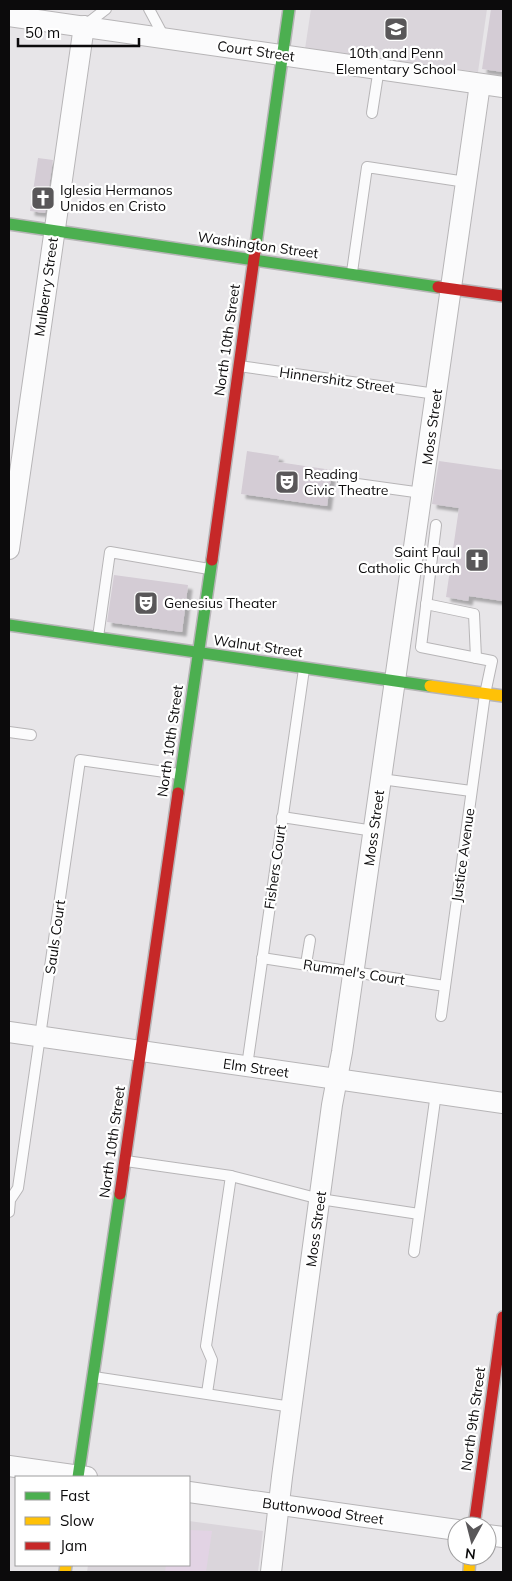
<svg xmlns="http://www.w3.org/2000/svg" width="512" height="1581" font-family="Mulish,sans-serif">
<defs>
<filter id="shadow"><feDropShadow dx="4.5" dy="4.5" stdDeviation="1" flood-color="#0004"/></filter>
</defs>
<rect width="100%" height="100%" fill="#e7e5e8"/>
<g fill="#dad5db">
<path d="M311 9H487L478 72 305 49Z"/>
<path d="M189 1521 263 1531 258 1572H87L88 1565H189Z"/>
</g>
<path fill="#e2d3e4" d="M189 1530 212 1531 206 1572H165L166 1565H189Z"/>
<g fill="#d4ccd5" filter="url(#shadow)">
<path d="M491 9H503V72L482 69Z"/>
<path d="M38 158 53 160 45 213 30 211Z"/>
<path d="M247 451 279 456 278 462 332 470 327 506 241 494Z"/>
<path d="M439 461 503 470V601L469 596 468 601 446 597 459 508 432 504Z"/>
<path d="M114 575 188 585 182 632 107 622Z"/>
</g>
<g fill="none" stroke-linecap="round" stroke-linejoin="round">
<g stroke="#b7b5b7" stroke-width="12">
<g id="lane">
<path d="M149 9 164 37"/>
<path d="M84 26 106 9"/>
<path d="M372 113 379 68"/>
<path d="M352 272 367 167 466 182"/>
<path d="M239 366 436 394"/>
<path d="M343 482 422 493"/>
<path d="M436 525 421 647 492 661 485 694 441 1016"/>
<path d="M426 604 474 614 476 658"/>
<path d="M98 637 110 552 209 569"/>
<path d="M9 732 31 735"/>
<path d="M381 779 471 791"/>
<path d="M282 817 374 831"/>
<path d="M262 958 445 986"/>
<path d="M306 964 310 940"/>
<path d="M247 1066 304 669"/>
<path d="M126 1161 231 1176 320 1199 419 1214"/>
<path d="M9 1212 10 1200 18 1188 80 760 179 774"/>
<path d="M414 1252 436 1093"/>
<path d="M94 1377 292 1407"/>
<path d="M207 1393 212 1360 206 1346 231 1176"/>
</g>
</g>
<g stroke="#b7b5b7" stroke-width="22">
<g id="street">
<path d="M9 16 503 87"/>
<path d="M9 549 84 26"/>
<path d="M9 1032 503 1103"/>
<path d="M9 1466 87 1477"/>
<path d="M189 1492 457 1530"/>
<path d="M487 1535 503 1537"/>
<path d="M271 1572 282 1477 332 1105 342 1052 480 84"/>
</g>
</g>
<g stroke="#b7b5b7" stroke-width="14">
<g id="fast">
<path d="M9 224 438 287"/>
<path d="M256 244 289 9"/>
<path d="M9 625 430 686"/>
<path d="M178 793 212 560"/>
<path d="M78 1477 120 1194"/>
</g>
</g>
<g stroke="#b7b5b7" stroke-width="14">
<g id="slow">
<path d="M430 686 503 696"/>
<path d="M65 1572 66 1565"/>
<path d="M469 1572 470 1556"/>
</g>
</g>
<g stroke="#b7b5b7" stroke-width="14">
<g id="jam">
<path d="M438 287 503 296"/>
<path d="M212 560 256 244"/>
<path d="M120 1194 178 793"/>
<path d="M474 1526 503 1317"/>
</g>
</g>
<use href="#lane" stroke="#fbfbfc" stroke-width="10"/>
<use href="#street" stroke="#fbfbfc" stroke-width="20"/>
<use href="#fast" stroke="#4caf50" stroke-width="11"/>
<use href="#slow" stroke="#ffc107" stroke-width="11"/>
<use href="#jam" stroke="#c62828" stroke-width="11"/>
</g>
<defs>
<g id="school-square" transform="scale(1.25)"><rect x="-9" y="-9" width="18" height="18" rx="4" fill="#595759" stroke="#fff"/><path d="M0-5L7-2L0 1L-7-2ZM-4 1L0 2.5L4 1V4Q0 6-4 4Z" fill="#fff"/></g>
<g id="church-square" transform="scale(1.25)"><rect x="-9" y="-9" width="18" height="18" rx="4" fill="#595759" stroke="#fff"/><path d="M-1.2-6h2.4v3.5h3.3v2.4h-3.3V6h-2.4V-.1h-3.3v-2.4h3.3Z" fill="#fff"/></g>
<g id="theatre-square" transform="scale(1.25)"><rect x="-9" y="-9" width="18" height="18" rx="4" fill="#595759" stroke="#fff"/><path d="M-5-5.5Q0-4 5-5.5V0Q5 5 0 6Q-5 5-5 0ZM-3.3-2.5H-1v1.5H-3.3ZM1-2.5H3.3v1.5H1ZM-2.8 1Q0 5.5 2.8 1Z" fill="#fff"/></g>
</defs>
<g fill-rule="evenodd">
<use href="#school-square" x="396" y="29"/>
<use href="#church-square" x="43" y="198"/>
<use href="#theatre-square" x="287" y="482"/>
<use href="#church-square" x="477" y="560"/>
<use href="#theatre-square" x="146" y="603"/>
</g>
<g text-anchor="middle" stroke-width="4.5" stroke-linejoin="round" paint-order="stroke">
<g font-size="14" fill="#0c0b0c" stroke="#fff">
<text transform="translate(256 51) rotate(8)" y="5">Court Street</text>
<text transform="translate(258 245) rotate(8)" y="5">Washington Street</text>
<text transform="translate(46 287) rotate(-82)" y="5">Mulberry Street</text>
<text transform="translate(227 340) rotate(-82)" y="5">North 10th Street</text>
<text transform="translate(337 380) rotate(8)" y="5">Hinnershitz Street</text>
<text transform="translate(432 427) rotate(-82)" y="5">Moss Street</text>
<text transform="translate(258 646) rotate(8)" y="5">Walnut Street</text>
<text transform="translate(170 741) rotate(-82)" y="5">North 10th Street</text>
<text transform="translate(374 828) rotate(-82)" y="5">Moss Street</text>
<text transform="translate(463 855) rotate(-82)" y="5">Justice Avenue</text>
<text transform="translate(275 867) rotate(-82)" y="5">Fishers Court</text>
<text transform="translate(55 937) rotate(-82)" y="5">Sauls Court</text>
<text transform="translate(354 972) rotate(9)" y="5">Rummel's Court</text>
<text transform="translate(256 1068) rotate(8)" y="5">Elm Street</text>
<text transform="translate(112 1142) rotate(-82)" y="5">North 10th Street</text>
<text transform="translate(316 1229) rotate(-82)" y="5">Moss Street</text>
<text transform="translate(473 1419) rotate(-82)" y="5">North 9th Street</text>
<text transform="translate(323 1511) rotate(8)" y="5">Buttonwood Street</text>
</g>
<g font-size="14" fill="#0c0b0c" stroke="#fff" text-anchor="start">
<text x="396" y="58" text-anchor="middle">10th and Penn<tspan x="396" dy="16">Elementary School</tspan></text>
<text x="60" y="195">Iglesia Hermanos<tspan x="60" dy="16">Unidos en Cristo</tspan></text>
<text x="304" y="479">Reading<tspan x="304" dy="16">Civic Theatre</tspan></text>
<text x="460" y="557" text-anchor="end">Saint Paul<tspan x="460" dy="16">Catholic Church</tspan></text>
<text x="164" y="608">Genesius Theater</text>
</g>
</g>
<rect width="512" height="1581" fill="none" stroke="#0c0b0c" stroke-width="20"/>
<rect x="15" y="1476" width="175" height="90" fill="#ffffff" stroke="#9e9d9e"/>
<rect x="25" y="1492" width="25" height="8" fill="#4caf50" stroke="#9e9d9e"/>
<text x="60" y="1501" font-size="15" fill="#0c0b0c">Fast</text>
<rect x="25" y="1517" width="25" height="8" fill="#ffc107" stroke="#9e9d9e"/>
<text x="60" y="1526" font-size="15" fill="#0c0b0c">Slow</text>
<rect x="25" y="1542" width="25" height="8" fill="#c62828" stroke="#9e9d9e"/>
<text x="60" y="1551" font-size="15" fill="#0c0b0c">Jam</text>
<g transform="translate(472 1541) rotate(187)"><circle r="24" fill="#ffffff" stroke="#9e9d9e"/>
<path d="M0-4L9 19L0 12L-9 19Z" fill="#595759"/>
<text y="-8" font-size="14" font-weight="bold" text-anchor="middle" fill="#0c0b0c">N</text>
</g>
<path d="M18 38v8h121v-8" fill="none" stroke="#0c0b0c" stroke-width="2.5"/>
<text x="25" y="38" font-size="15" fill="#0c0b0c" stroke="#ffffff" stroke-width="4" paint-order="stroke">50 m</text>
</svg>
